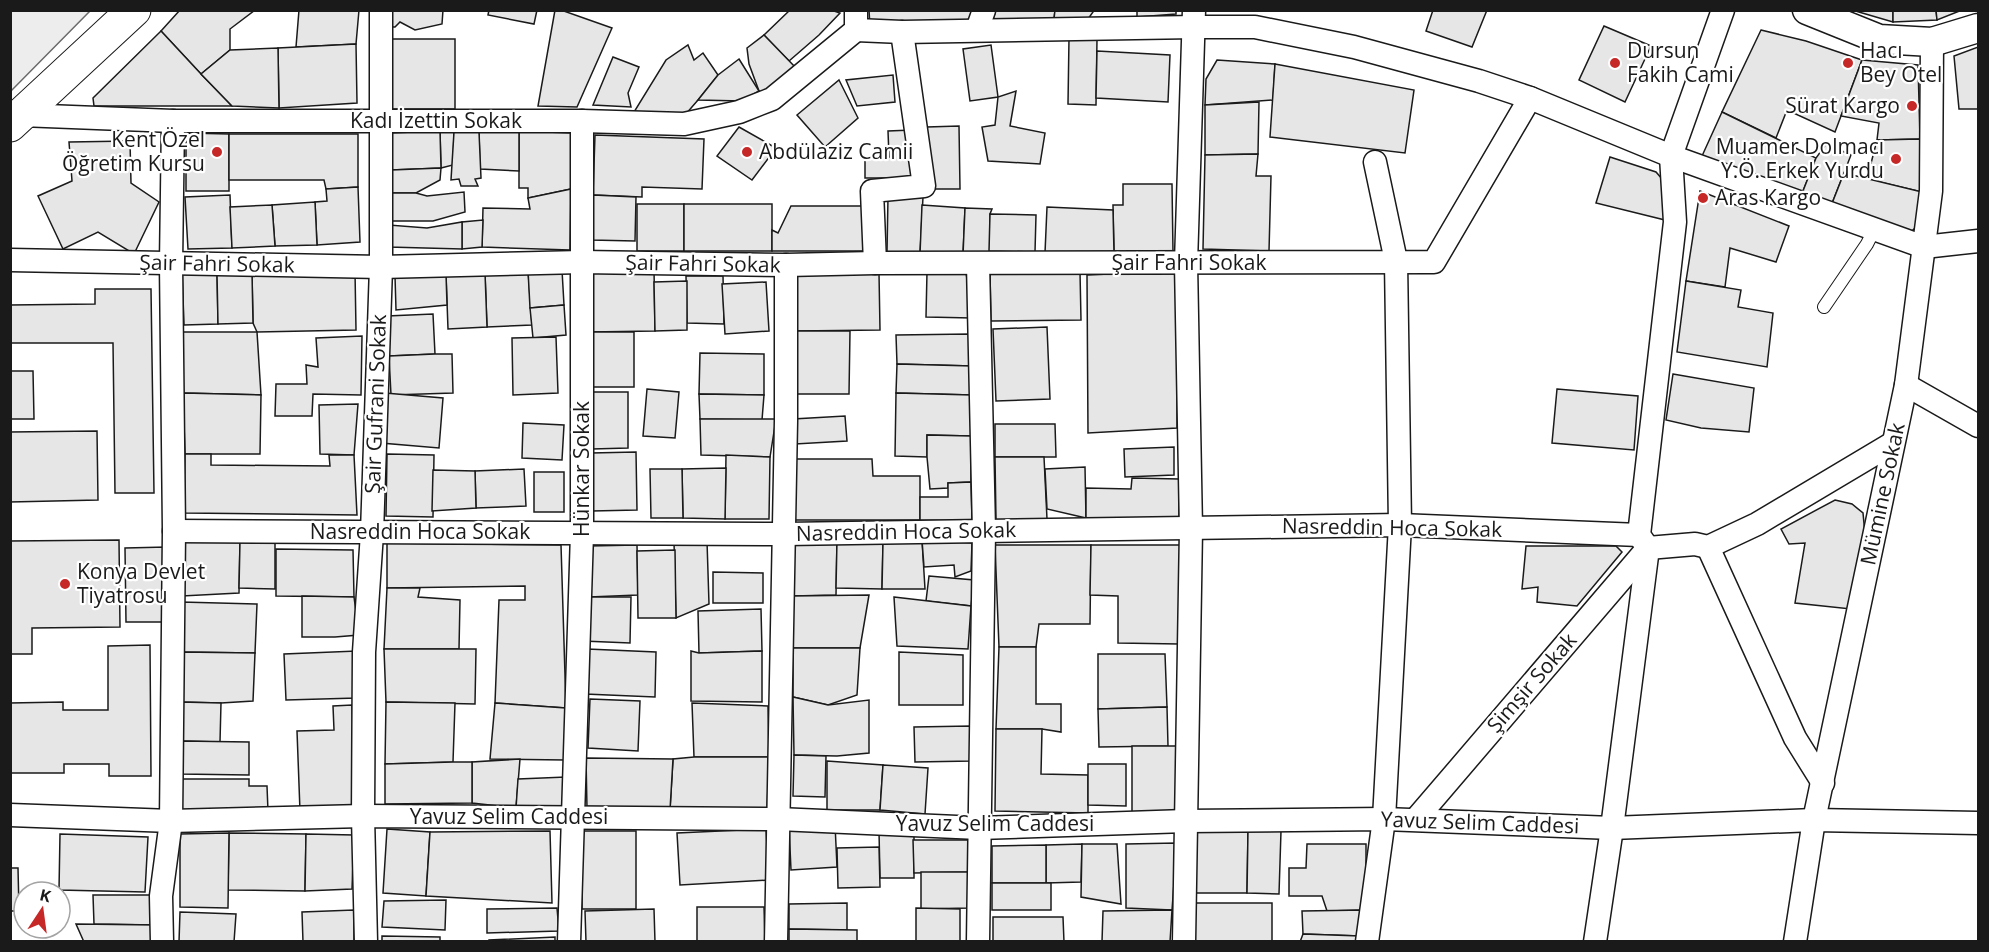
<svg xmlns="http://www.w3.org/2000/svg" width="1989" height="952" font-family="'Open Sans',sans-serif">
<rect width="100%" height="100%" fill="#fff"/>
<path fill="#ededed" stroke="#6a6a6a" stroke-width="1.5" d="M11 10 90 11 11 91 10 11Z"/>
<g fill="#e6e6e6" stroke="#1a1a1a" stroke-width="1.5">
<path d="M180 10H255L230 29V50L201 74 161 31Z"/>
<path d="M299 10H359L356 44 296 47Z"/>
<path d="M389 10H443L442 24 415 30 400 22 395 27H388Z"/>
<path d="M489 10H537L534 24 488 15Z"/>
<path d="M555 10H561L612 28 577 107 538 106Z"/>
<path d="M790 10H831L840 13 819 35 789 61 764 35Z"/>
<path d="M869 10H974L970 21 870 27Z"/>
<path d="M996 10H1055L1054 19 991 25Z"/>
<path d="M1055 10H1093V12L1088 19H1054Z"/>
<path d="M1137 10H1176V14L1137 17Z"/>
<path d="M1433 10H1487L1472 47 1426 31Z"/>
<path d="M1852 10H1893V22Z"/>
<path d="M1893 10H1936L1937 20 1893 22Z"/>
<path d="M1936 10H1962L1937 20Z"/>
<path d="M1604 26 1651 46 1625 102 1579 80Z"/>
<path d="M1761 30 1806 41 1862 60 1835 132 1787 110 1776 138 1722 112Z"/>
<path d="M161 31 201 74 232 106H94L93 98Z"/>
<path d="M764 35 796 68 765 97 759 91 749 64 747 48Z"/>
<path d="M1069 38 1097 39 1096 105 1068 104Z"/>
<rect x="390" y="39" width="65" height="70"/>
<path d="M356 44 357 103 279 108 278 48Z"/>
<path d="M688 45 694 60 703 53 718 75 698 100 685 115 634 112 666 60Z"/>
<path d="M991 45 998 97 970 101 963 49Z"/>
<path d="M1978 47V109H1959L1954 56Z"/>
<path d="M278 48 279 108 232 106 201 74 230 50Z"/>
<path d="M1097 51 1170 55 1168 102 1096 98Z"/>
<path d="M613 57 639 67 628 93 631 107 593 105Z"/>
<path d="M739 59 759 91 742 101 698 100 718 75Z"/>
<path d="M1217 60 1275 64 1273 100 1205 105 1206 79Z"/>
<path d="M1862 60 1918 65 1920 139 1877 140 1879 123 1841 116Z"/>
<path d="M1275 64 1414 90 1405 153 1270 137Z"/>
<path d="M893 75 895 102 857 106 846 80Z"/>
<path d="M839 80 858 118 825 147 797 115Z"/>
<path d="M1016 91 1010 126 1045 133 1040 164 988 161 982 127 995 125 998 97Z"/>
<path d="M1259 102 1258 154 1205 155V105Z"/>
<path d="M1722 112 1816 158 1801 196 1702 156Z"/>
<path d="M959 126 960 189H930L927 127Z"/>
<path d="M739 127 776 148 752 180 717 156Z"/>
<path d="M912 130 913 178H865V158L889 157 888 131Z"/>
<path d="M440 131 454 132 453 165 441 168Z"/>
<path d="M440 131 441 168 391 170 389 133Z"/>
<path d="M519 131 572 133 571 189 528 198V188H519Z"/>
<path d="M519 131V171L480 169 479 132Z"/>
<path d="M454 132H479L481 178 475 179 478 186H461L459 179 451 180Z"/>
<path d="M186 133 229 134V191H186Z"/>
<path d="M229 134H358V187L326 189 324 180H229Z"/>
<path d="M595 135 704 139 702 189 642 187V197L593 195Z"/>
<path d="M1920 139 1922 192 1867 179 1877 140Z"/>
<path d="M130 141 131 183 159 202 134 254 98 232 63 249 38 196 72 181 69 142Z"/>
<path d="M1826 144 1851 155 1831 206 1801 196 1816 158Z"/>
<path d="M1258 154 1256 176H1271L1269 251 1203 249 1205 155Z"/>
<path d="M1610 157 1656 172 1669 187 1665 220 1596 203Z"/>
<path d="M441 168 440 180 416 193H388L391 170Z"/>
<path d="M1844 173 1922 192 1918 225 1912 231 1831 206Z"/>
<path d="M1123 184H1172L1173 252 1114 253 1113 205H1123Z"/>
<path d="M358 187 360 242 317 245 315 202 327 201 326 189Z"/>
<path d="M571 189 570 250 482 247 483 208 530 209 528 198Z"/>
<path d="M1700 191 1789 226 1776 262 1730 248 1725 287 1686 281Z"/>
<path d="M464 192 465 212 433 221H389L388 193H416L427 196Z"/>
<path d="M230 195 232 248 188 249 185 197Z"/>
<path d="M593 195 636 197 635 241 591 240Z"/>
<path d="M888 197H923L920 254 887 252Z"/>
<path d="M315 202 317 245 275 246 272 205Z"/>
<rect x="637" y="204" width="47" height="47"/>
<rect x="684" y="204" width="88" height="47"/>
<path d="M272 205 275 246 232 248 230 207Z"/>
<path d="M922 205 965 208 963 255 920 254Z"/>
<path d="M791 206H866L867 251H772V230L778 233Z"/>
<path d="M1047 207 1113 210 1114 253H1045Z"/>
<path d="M965 208 992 209 990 214V256L963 255Z"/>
<path d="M990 214 1036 215 1035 252 989 251Z"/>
<path d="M483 220 482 247 462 249V222Z"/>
<path d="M462 222V249L388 247 389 225 427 228Z"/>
<path d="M182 269H217L218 324 184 325Z"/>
<path d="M654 269 655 331 589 332V270Z"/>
<path d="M528 270 532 325 487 327 485 273Z"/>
<path d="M528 270H562L564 305 530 308Z"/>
<path d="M355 271 356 330 257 332 253 323 252 273Z"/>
<path d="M1177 271V428L1088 433 1087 275Z"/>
<path d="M927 272H966L972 318 926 317Z"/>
<path d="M1080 272 1081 320 991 321 990 273Z"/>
<path d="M252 273 253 323 218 324 217 274Z"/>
<path d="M485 273 487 327 448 329 446 274Z"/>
<path d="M879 273 880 330 796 331 795 274Z"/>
<path d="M446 274 447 305 396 310 395 276Z"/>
<path d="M686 276H723L724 324 687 323Z"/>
<path d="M687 281V330L655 331 654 282Z"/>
<path d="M1686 281 1741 290 1738 307 1773 313 1767 367 1677 352Z"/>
<path d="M766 282 769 331 725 334 722 284Z"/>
<path d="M95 289H151L154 493H115L113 343H10V305L95 304Z"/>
<path d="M564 305 566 335 533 338 530 308Z"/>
<path d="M433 314 435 354 389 356 387 316Z"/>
<path d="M1047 327 1050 399 996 401 993 329Z"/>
<path d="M796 331H850L849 394H796Z"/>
<path d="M183 332H257L261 395 183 393Z"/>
<path d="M589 332H634V387H588Z"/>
<path d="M970 334 972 366 897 364 896 335Z"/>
<path d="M362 336 361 395 313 394 312 416H275L276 384H307L306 365 318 367 316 338Z"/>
<path d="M556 337 558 393 513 395 512 338Z"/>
<path d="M700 353 764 354V395L699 394Z"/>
<path d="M435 354H452L453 393 391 395 389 356Z"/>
<path d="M897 364 972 366V395L896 393Z"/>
<path d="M10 371H33L34 419H10Z"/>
<path d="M1673 374 1754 388 1749 432 1701 428 1666 420Z"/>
<path d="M647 389 679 392 675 438 643 436Z"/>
<path d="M1557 389 1638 396 1634 450 1552 443Z"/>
<path d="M591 392H628V448L592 449Z"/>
<path d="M183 393 261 395 260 454H185Z"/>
<path d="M385 393 443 398 439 448 381 443Z"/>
<path d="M896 393 972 395 971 436 927 435V457L895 456Z"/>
<path d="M699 394 764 395 762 420 700 419Z"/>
<path d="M358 404 354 455 320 454 319 405Z"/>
<path d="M845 416 847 441 795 444 793 419Z"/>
<path d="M700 419H776L770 457 701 455Z"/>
<path d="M523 423 564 425 562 460 522 458Z"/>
<path d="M995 424H1055L1056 457H995Z"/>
<path d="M97 431 98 500 10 502V432Z"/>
<path d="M927 435 971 436V482L948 483V488L930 489 927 457Z"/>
<path d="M1174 447V475L1125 477 1124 449Z"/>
<path d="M636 452 637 510 592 511 591 453Z"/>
<path d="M185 454H211V465L330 466 329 455H354L357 515 184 513Z"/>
<path d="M387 454 434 455 433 517 386 516Z"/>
<path d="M726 455 770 457 769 519H725Z"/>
<path d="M995 457H1044L1047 519 996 521Z"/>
<path d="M794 459H872L873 476H920V520H794Z"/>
<path d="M1085 467 1086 518 1047 509 1045 469Z"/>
<path d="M726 468 725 519 683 518 682 469Z"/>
<path d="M524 469 526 506 476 508 475 471Z"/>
<path d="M650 469H682L683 518H651Z"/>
<path d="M433 470 475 471 476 508 432 511Z"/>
<rect x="534" y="472" width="30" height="40"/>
<path d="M1132 478 1179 479V520L1086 518V488L1131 489Z"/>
<path d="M971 482 972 521 920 520V497H948V483Z"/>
<path d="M1835 500 1852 504 1863 513 1866 545 1851 609 1795 603 1805 543 1789 544 1781 529Z"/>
<path d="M119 540 120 627 32 628V654H10V541Z"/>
<path d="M181 540 240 541 239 593 182 596Z"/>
<path d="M837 540 836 595 792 596V542Z"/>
<path d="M837 540 883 542 882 589 836 588Z"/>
<path d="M922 540 925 589H882L883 542Z"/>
<path d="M922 540 972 543 971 571 955 577 954 565 924 567Z"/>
<path d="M240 541 275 542V589L239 588Z"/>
<path d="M707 541 709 604 676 618 674 542Z"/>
<path d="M387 543 561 545 566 708 495 703 499 600H525V586L387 588Z"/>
<path d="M637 545 638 595 589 597V546Z"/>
<path d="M995 545H1091L1090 624H1039L1036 647H999Z"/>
<path d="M1091 545H1180L1179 644 1118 643V596L1090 595Z"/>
<path d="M1526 546H1616L1622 552 1577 606 1537 602 1538 587 1522 589Z"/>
<path d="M167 547 168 622H126L125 548Z"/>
<path d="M276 549 353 550 354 597 276 596Z"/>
<path d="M675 550 676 618H638L637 551Z"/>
<path d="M713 572 763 573V603H713Z"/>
<path d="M929 576 974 580 971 606 926 601Z"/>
<path d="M387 588H420L418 597 460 600 459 649H384Z"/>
<path d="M869 595 860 648H793L792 596Z"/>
<path d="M302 596 354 597 359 635 335 637H302Z"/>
<path d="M589 597H631L630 643 583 641Z"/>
<path d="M894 597 971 606 968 649 897 646Z"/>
<path d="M181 602 257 604 255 653 180 652Z"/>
<path d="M761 609 762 651 699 653 698 611Z"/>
<path d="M150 645 151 776H109V764H64V773H10V703L63 702V710H108V646Z"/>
<path d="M999 647H1036V704H1061V732L1042 729H996Z"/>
<path d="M793 648H860L857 695 828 705 793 697Z"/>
<path d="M384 649H476L475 704 386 702Z"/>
<path d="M587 649 656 652 655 697 585 694Z"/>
<path d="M357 651V698L286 700 284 654Z"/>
<path d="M691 651 699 653 762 651V702L691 701Z"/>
<path d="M180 652 255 653 253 701 221 703 180 702Z"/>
<path d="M899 652 963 655V705H899Z"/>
<path d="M1098 654H1165L1167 707 1098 709Z"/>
<path d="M793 697 828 705 869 700V753L837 756 794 755Z"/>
<path d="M590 699 640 701 638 751 588 748Z"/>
<path d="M180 702 221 703 220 742 180 741Z"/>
<path d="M386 702 455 703 453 762 385 764Z"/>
<path d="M495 703 566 708 565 760 490 759Z"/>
<path d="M692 703 768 706 769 757H694Z"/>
<path d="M352 705 356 809 300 811 297 731 334 730 333 706Z"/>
<path d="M1167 707 1168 746 1099 747 1098 709Z"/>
<path d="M971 726 972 761 915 762 914 727Z"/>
<path d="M996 729H1042L1041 774 1088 775V813L995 811Z"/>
<path d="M180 741 249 742V775L179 774Z"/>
<rect x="1132" y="746" width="47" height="72"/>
<path d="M794 755 826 756 825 797 793 796Z"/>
<path d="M694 757H769L767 813 670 810 673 759Z"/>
<path d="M586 758 673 759 670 810 587 808Z"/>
<path d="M520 759 516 808 472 803V762Z"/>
<path d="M827 761 883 765 880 810H827Z"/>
<path d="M453 762H472V803L385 804V764Z"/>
<path d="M1088 764H1126V806L1088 805Z"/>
<path d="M883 765 928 768 925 814 880 810Z"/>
<path d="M566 777 564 811 516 808 518 779Z"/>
<path d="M179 779H249V786H267L268 811 178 810Z"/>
<path d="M835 824 837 867 791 870 789 826Z"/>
<path d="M387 829 430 832 426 896 383 893Z"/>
<path d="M766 829 769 880 680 885 677 833Z"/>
<path d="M914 830V878H880L879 831Z"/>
<path d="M1195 830H1248L1247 893H1194Z"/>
<path d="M1248 830 1281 831 1279 894 1247 893Z"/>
<path d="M550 831 552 903 426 896 430 832Z"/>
<rect x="582" y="831" width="54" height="78"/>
<path d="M229 833 306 834 305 891 228 890Z"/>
<path d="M229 833 228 908 180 907V834Z"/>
<path d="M60 834 148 837 145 892 59 890Z"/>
<path d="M306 834 354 835 352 889 305 891Z"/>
<path d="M913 840H968L970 872 914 873Z"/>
<path d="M1177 843 1172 910 1126 908V844Z"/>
<path d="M1082 844 1081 882 1046 883V845Z"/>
<path d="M1082 844H1117L1121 904 1081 897Z"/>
<path d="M1307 844H1366V910L1327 911 1322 896H1289V868H1306Z"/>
<path d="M1046 845V883H992V846Z"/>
<path d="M879 847 880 887 838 888 837 848Z"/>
<path d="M10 868H18L19 911H10Z"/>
<path d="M921 872H970V908L921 909Z"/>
<rect x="992" y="883" width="59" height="27"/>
<path d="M93 895H156V925L94 924Z"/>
<path d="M446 900 445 930 382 927 384 901Z"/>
<path d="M847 903V930L789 929V904Z"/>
<rect x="1193" y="903" width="79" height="39"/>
<path d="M697 907H764L765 942H697Z"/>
<path d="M557 908 559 931 487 933V909Z"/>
<path d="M916 908 960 909V942H916Z"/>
<path d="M654 909 655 942H586L585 911Z"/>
<path d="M354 910V942H303L302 912Z"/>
<path d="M1172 910 1170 942H1102L1103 911Z"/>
<path d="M1366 910 1360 936 1303 934 1302 911Z"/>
<path d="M180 912 236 914 234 942H179Z"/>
<path d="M993 917H1063L1064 942H993Z"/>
<path d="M76 924 156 925 155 942H84Z"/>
<path d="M789 929 857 930V942H789Z"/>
<path d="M1303 934 1360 936V942H1300Z"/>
<path d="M382 936 440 937V942H382Z"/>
<path d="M555 937V942H489V940Z"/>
</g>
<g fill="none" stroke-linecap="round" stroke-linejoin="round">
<g stroke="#1a1a1a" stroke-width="14">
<path id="service" d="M1824 307 1867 244 1874 230"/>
</g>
<g stroke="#1a1a1a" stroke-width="25">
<g id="minor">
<path d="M856 30 902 32 1195 27H1255L1354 47 1479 81 1530 98 1671 156 1924 247 1978 241"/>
<path d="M977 30 984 10"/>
<path d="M21 115 173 121H582L684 124 739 112 772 99 856 30V10"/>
<path d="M10 260 381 267 582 262 786 265 875 263 1434 262 1530 98"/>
<path d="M875 263 872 191 924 186 902 32"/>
<path d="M1906 385 1978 426"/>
<path d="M174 531 785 534 1400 525 1639 535"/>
<path d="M1708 547 1795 738 1823 783"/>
<path d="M10 815 171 821 363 816 778 819 979 828 1186 821 1384 819 1612 828 1814 820 1978 823"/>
<path d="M1416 819 1648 548 1695 544 1708 547 1757 524 1893 443"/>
<path d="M162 942 161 896 171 821 174 531 171 264 173 121"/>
<path d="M366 942 363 816 364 652 372 533 381 267V10"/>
<path d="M569 942 582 533V121"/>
<path d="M776 942 786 421V265"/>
<path d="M978 942 984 531 978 264"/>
<path d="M1184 942 1191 529 1186 263 1194 10"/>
<path d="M1367 942 1384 819 1400 525 1396 261 1375 162"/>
<path d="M1595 942 1612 828 1648 548 1639 535 1675 222 1671 156 1723 10"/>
<path d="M1795 942 1814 820 1906 385 1931 191 1932 42"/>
</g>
</g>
<g stroke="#1a1a1a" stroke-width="31">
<path id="tertiary" d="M1807 10 1879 39 1932 42 1978 28"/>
</g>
<g stroke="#1a1a1a" stroke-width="35">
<path id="secondary" d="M10 125 134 10"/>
</g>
<use href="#service" stroke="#fff" stroke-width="12"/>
<use href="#minor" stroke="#fff" stroke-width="22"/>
<use href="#tertiary" stroke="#fff" stroke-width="28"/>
<use href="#secondary" stroke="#fff" stroke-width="33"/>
</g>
<g fill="#c62828" stroke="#fff" stroke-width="2">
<circle cx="1615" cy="63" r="6"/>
<circle cx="1848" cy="63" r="6"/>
<circle cx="1912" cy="106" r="6"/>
<circle cx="217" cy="152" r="6"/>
<circle cx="747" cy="152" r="6"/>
<circle cx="1896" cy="159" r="6"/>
<circle cx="1703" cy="198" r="6"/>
<circle cx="65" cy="584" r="6"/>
</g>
<g text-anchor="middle" stroke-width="4.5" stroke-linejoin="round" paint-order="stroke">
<g font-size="21" fill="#1a1a1a" stroke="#fff" text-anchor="start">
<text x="1627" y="58">Dursun<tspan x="1627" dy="24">Fakih Cami</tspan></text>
<text x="1860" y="58">Hacı<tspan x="1860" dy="24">Bey Otel</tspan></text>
<text x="1900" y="113" text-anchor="end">Sürat Kargo</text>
<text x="205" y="147" text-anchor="end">Kent Özel<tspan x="205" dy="24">Öğretim Kursu</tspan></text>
<text x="1884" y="154" text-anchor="end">Muamer Dolmacı<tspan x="1884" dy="24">Y.Ö. Erkek Yurdu</tspan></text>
<text x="759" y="159">Abdülaziz Camii</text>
<text x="1715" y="205">Aras Kargo</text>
<text x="77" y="579">Konya Devlet<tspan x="77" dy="24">Tiyatrosu</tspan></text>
</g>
<g font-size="21" fill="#1a1a1a" stroke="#fff">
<text x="436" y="128">Kadı İzettin Sokak</text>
<text x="1189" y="270">Şair Fahri Sokak</text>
<text transform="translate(217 264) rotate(1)" y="7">Şair Fahri Sokak</text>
<text transform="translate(703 264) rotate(1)" y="7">Şair Fahri Sokak</text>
<text transform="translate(376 404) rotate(-88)" y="7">Şair Gufrani Sokak</text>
<text transform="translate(582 469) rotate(-90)" y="7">Hünkar Sokak</text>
<text transform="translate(1883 494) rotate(-78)" y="7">Mümine Sokak</text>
<text transform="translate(1392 528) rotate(1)" y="7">Nasreddin Hoca Sokak</text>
<text x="420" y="539">Nasreddin Hoca Sokak</text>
<text transform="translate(906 532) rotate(-1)" y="7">Nasreddin Hoca Sokak</text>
<text transform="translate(1532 683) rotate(-49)" y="7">Şimşir Sokak</text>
<text x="509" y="824">Yavuz Selim Caddesi</text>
<text transform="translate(1480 823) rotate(2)" y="7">Yavuz Selim Caddesi</text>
<text x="995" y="831">Yavuz Selim Caddesi</text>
</g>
</g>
<rect width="1989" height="952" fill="none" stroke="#1a1a1a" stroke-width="24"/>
<g transform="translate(42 910) rotate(13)"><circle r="28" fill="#ffffff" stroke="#a3a3a3" stroke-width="1.5"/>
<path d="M0-4.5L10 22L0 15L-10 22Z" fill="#c62828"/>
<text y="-9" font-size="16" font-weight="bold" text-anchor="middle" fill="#1a1a1a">K</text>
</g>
</svg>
